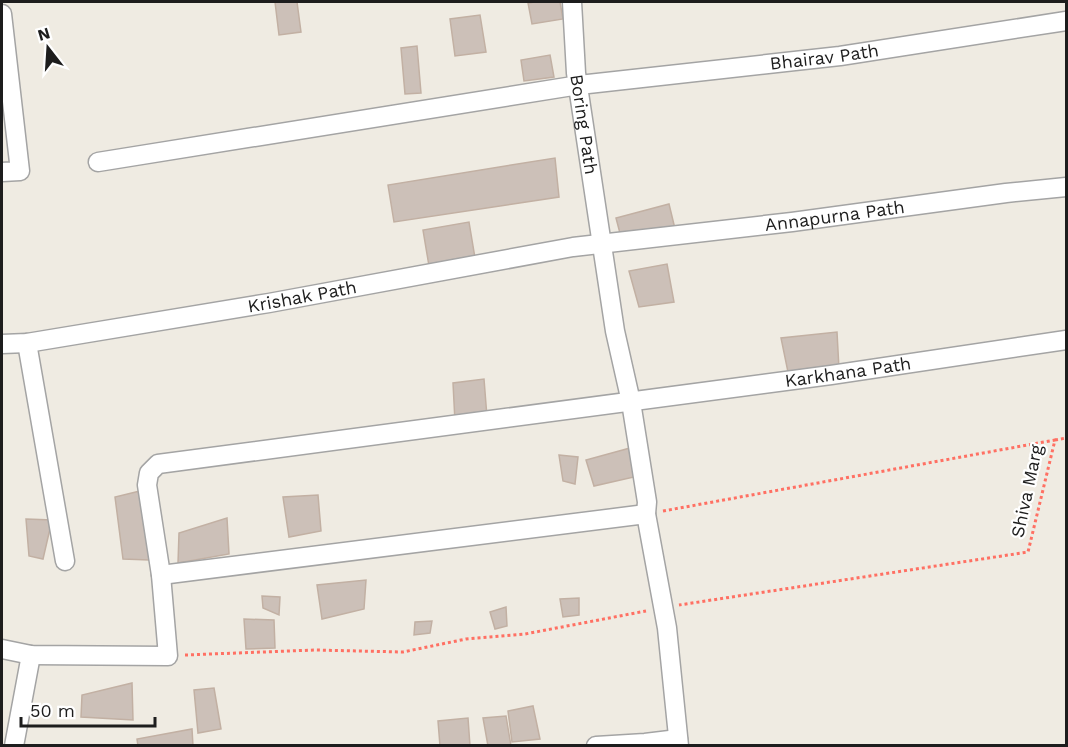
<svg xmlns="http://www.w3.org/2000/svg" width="1068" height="747" font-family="'Work Sans',sans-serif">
<rect width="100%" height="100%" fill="#efebe2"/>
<g fill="#ccc0b8" stroke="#c2b0a3" stroke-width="1.5">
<path d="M275 2H297L301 32 279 35Z"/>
<path d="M535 2H560L563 19 532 24 528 3Z"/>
<path d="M480 15 486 52 455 56 450 19Z"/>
<path d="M417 46 421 93 405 94 401 48Z"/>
<path d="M550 55 554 77 524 81 521 60Z"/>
<path d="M555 158 559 197 394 222 388 185Z"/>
<path d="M669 204 676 233 622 241 616 218Z"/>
<path d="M469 222 475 258 429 266 423 230Z"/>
<path d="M667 264 674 302 639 307 629 271Z"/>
<path d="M837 332 839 369 789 377 781 338Z"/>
<path d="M484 379 487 417 455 422 453 383Z"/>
<path d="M630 448 634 477 594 486 586 460Z"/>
<path d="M559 455 578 457 575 484 563 481Z"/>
<path d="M144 490 149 560 123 559 115 497Z"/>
<path d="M318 495 321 531 289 537 283 497Z"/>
<path d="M227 518 229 554 178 563 179 533Z"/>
<path d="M26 519 52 520 43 559 29 556Z"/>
<path d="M366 580 364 609 322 619 317 585Z"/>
<path d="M262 596 280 597 279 615 263 608Z"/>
<path d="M579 598V615L563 617 560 599Z"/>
<path d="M506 607 507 626 495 629 490 612Z"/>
<path d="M244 619 274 620 275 648 246 649Z"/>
<path d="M432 621 430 633 414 635 415 622Z"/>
<path d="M132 683 133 720 81 717 82 695Z"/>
<path d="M214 688 221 729 198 733 194 690Z"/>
<path d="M533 706 540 739 512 742 508 711Z"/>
<path d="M506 716 511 746H488L483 718Z"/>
<path d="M468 718 470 746H440L438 721Z"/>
<path d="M192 729 193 746H138L137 739Z"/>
</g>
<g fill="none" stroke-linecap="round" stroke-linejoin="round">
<g stroke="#a4a4a4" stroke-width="21">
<g id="minor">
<path id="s1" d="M572 2 576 73 615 331 631 402 647 502 646 514 667 628 679 746"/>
<path d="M2 14 20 171 2 172"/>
<path id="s2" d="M98 162 579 85 840 56 1066 21"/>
<path d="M27 343 65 561"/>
<path id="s3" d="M2 344 27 343 269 303 573 247 792 222 1006 193 1066 187"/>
<path d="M161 575 646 514"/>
<path id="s4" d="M2 649 31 655 168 656 161 575 147 485 149 473 158 464 831 375 1066 340"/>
<path d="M14 746 31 655"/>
<path d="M596 746 645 743 678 739"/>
</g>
</g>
<g stroke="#ff7063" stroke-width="3" stroke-dasharray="3 3" stroke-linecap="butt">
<path d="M1055 440 1066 438"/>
<path d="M663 511 1055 440 1028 552 679 605"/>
<path d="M185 655 315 650 403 652 466 639 525 634 646 611"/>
</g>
<use href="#minor" stroke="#fff" stroke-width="18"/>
</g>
<g text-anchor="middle" stroke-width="4.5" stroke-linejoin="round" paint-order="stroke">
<g font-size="18" fill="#1d1d1d" stroke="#fff">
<text dy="6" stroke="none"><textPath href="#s2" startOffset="734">Bhairav Path</textPath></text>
<text dy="6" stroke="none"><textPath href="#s1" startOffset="123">Boring Path</textPath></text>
<text dy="6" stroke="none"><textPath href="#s3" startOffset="843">Annapurna Path</textPath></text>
<text dy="6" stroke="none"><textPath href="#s3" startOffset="304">Krishak Path</textPath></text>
<text dy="6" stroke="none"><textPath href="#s4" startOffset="1060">Karkhana Path</textPath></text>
<text transform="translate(1027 491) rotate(-78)" y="6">Shiva Marg</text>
</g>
</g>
<rect width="1068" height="747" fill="none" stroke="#1d1d1d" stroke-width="6"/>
<g transform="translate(48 48) rotate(343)" stroke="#ffffff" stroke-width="4.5" paint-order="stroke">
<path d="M0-4.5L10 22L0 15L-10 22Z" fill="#1d1d1d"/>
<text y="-9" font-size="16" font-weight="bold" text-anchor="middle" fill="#1d1d1d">N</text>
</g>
<path d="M21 717v9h134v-9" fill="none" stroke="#1d1d1d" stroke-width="3"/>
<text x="30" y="717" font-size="18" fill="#1d1d1d" stroke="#ffffff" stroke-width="4.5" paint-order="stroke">50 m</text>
</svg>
